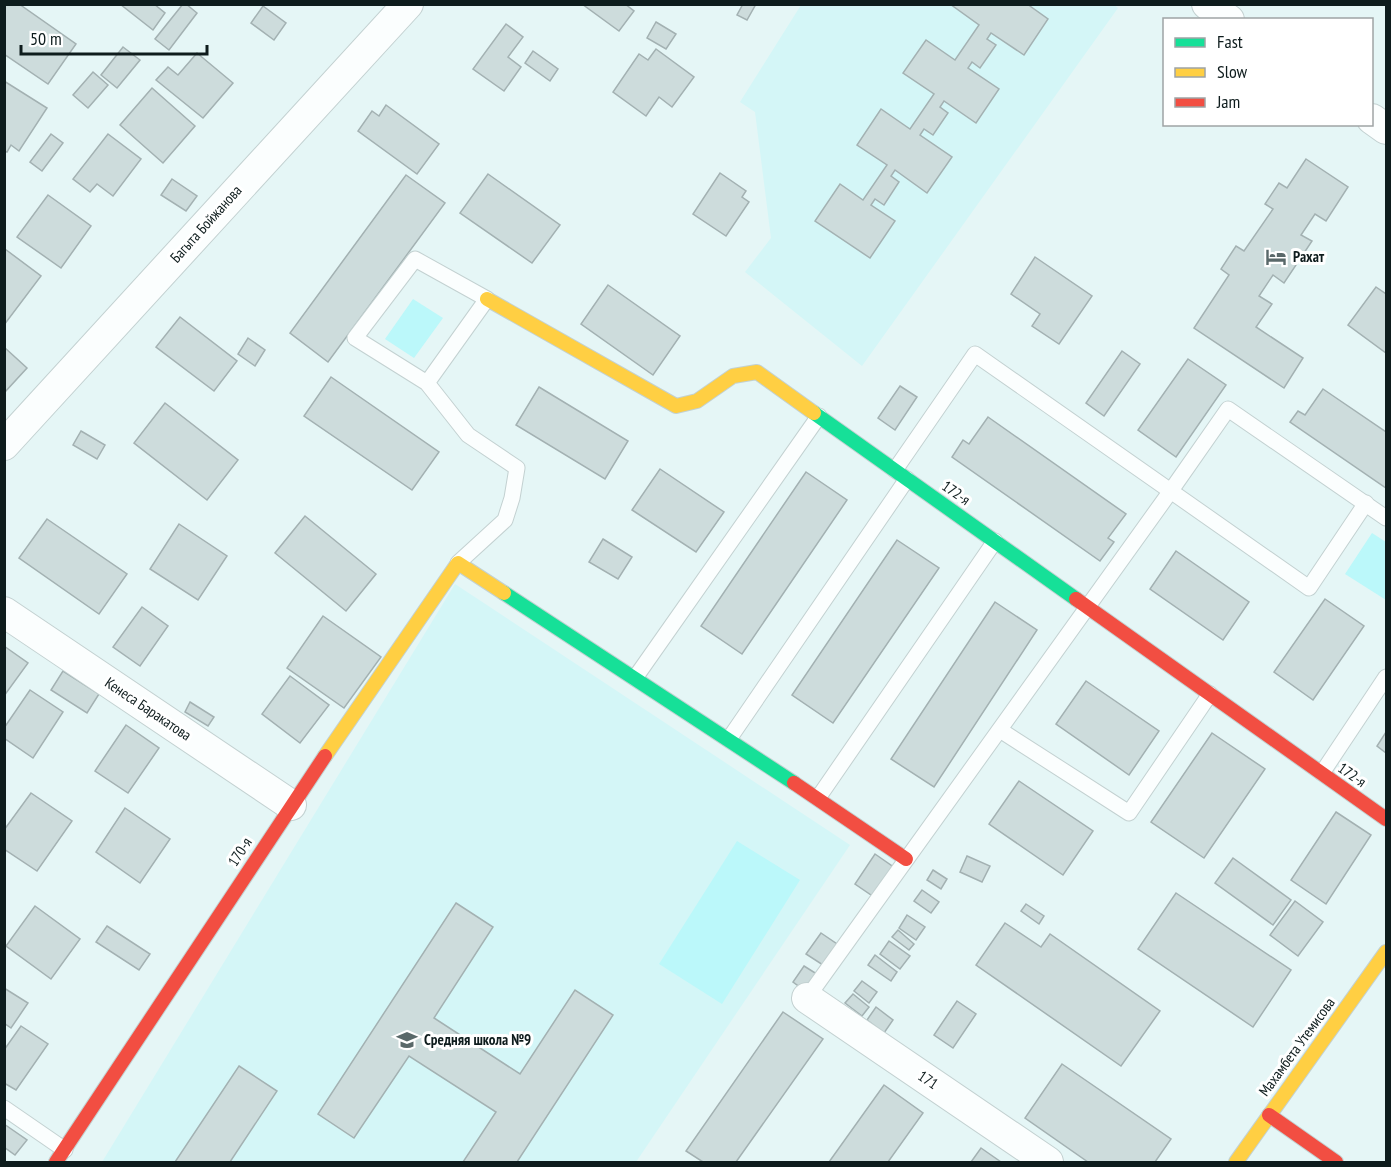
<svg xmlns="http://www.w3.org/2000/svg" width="1391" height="1167" font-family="'PT Sans Narrow',sans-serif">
<rect width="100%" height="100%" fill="#e5f6f6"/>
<g fill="#d4f6f7">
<path d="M1113 4 1118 8 862 366 745 272 771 238 755 112 740 102 801 5Z"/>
<path d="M455 584 850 845 636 1162H102Z"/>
</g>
<g fill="#bbf8fa">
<path d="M413 299 443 318 414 358 385 339Z"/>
<path d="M1372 533 1386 542V600L1345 574Z"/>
<path d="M737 841 800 880 722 1004 659 964Z"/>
</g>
<g fill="#cddcdc" stroke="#a3b1b2" stroke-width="1.5">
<path d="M5 4H19L76 44 48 84 4 54Z"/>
<path d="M120 4H154L165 13 153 30Z"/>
<path d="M183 4H186L197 13 169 50 155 39Z"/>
<path d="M582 4H625L634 11 619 31Z"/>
<path d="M743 4H756L747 20 737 15Z"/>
<path d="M950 4H1027L1048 19 1024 55 991 33 987 39 996 45 980 68 972 62 968 68 999 89 976 123 944 101 940 107 948 113 933 135 924 129 920 135 952 157 927 193 895 170 891 176 899 182 884 205 875 199 871 205 895 221 870 258 815 221 840 184 863 200 887 165 857 145 881 109 910 129 934 94 903 73 926 40 955 60 979 25Z"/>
<path d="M263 6 286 23 274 40 251 23Z"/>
<path d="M656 22 676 34 666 49 647 38Z"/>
<path d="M506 24 523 37 508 57 521 67 504 91 473 69Z"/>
<path d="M123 47 140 60 117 88 101 75Z"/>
<path d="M656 49 694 77 672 107 659 97 646 116 613 92 639 54 648 60Z"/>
<path d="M533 51 558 69 550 81 525 63Z"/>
<path d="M197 53 233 83 203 118 156 80 168 67 178 75Z"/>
<path d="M93 72 108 85 88 108 73 95Z"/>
<path d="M4 81 47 108 19 151 11 145 7 152 4 151Z"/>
<path d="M152 88 195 126 163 163 120 125Z"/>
<path d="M386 105 439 144 417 174 358 131 372 111 379 116Z"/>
<path d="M51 134 63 143 42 171 30 162Z"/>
<path d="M108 134 141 159 113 196 97 184 90 192 73 179Z"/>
<path d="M1306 159 1348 187 1326 221 1315 214 1301 235 1312 241 1284 283 1273 275 1259 296 1272 304 1256 327 1303 358 1284 388 1194 328 1229 275 1221 269 1236 246 1244 251 1273 209 1265 204 1279 183 1287 188Z"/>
<path d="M720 173 746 191 742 197 749 202 726 236 693 214Z"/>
<path d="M488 174 560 225 532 263 460 213Z"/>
<path d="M406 175 445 203 328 362 290 333Z"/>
<path d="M172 179 197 196 186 211 161 195Z"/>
<path d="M48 195 91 226 61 268 17 237Z"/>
<path d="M5 249 41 276 4 325V249Z"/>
<path d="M1035 257 1092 296 1059 344 1032 326 1040 314 1011 294Z"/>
<path d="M608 285 680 336 653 375 581 324Z"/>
<path d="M1376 287 1386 294V353L1348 325Z"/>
<path d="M180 317 237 361 214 391 156 347Z"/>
<path d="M248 338 265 350 255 366 238 354Z"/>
<path d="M4 347 27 368 4 393Z"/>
<path d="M1122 351 1140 364 1104 416 1086 403Z"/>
<path d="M1188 359 1226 385 1176 457 1138 430Z"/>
<path d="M331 377 439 452 412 490 304 416Z"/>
<path d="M900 386 917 397 895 430 878 418Z"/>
<path d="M539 387 628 441 605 479 516 425Z"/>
<path d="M1323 389 1386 432V488L1290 422 1298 411 1305 415Z"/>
<path d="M165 403 238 460 207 500 134 443Z"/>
<path d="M988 417 1126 514 1108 538 1114 542 1100 561 952 457 963 440 969 444Z"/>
<path d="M81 431 105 445 97 459 73 445Z"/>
<path d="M660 469 724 512 696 552 632 510Z"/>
<path d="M806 472 847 500 742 654 701 626Z"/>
<path d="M305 516 376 574 346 611 275 553Z"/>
<path d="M47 519 127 574 99 614 19 558Z"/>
<path d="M179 524 227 556 198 600 150 569Z"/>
<path d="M603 539 632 557 618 579 589 562Z"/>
<path d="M897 540 939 568 833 723 792 695Z"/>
<path d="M1176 551 1249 602 1223 640 1150 589Z"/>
<path d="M1325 599 1364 626 1313 700 1274 672Z"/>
<path d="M995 602 1037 630 934 787 891 759Z"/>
<path d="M142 607 168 626 140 666 113 647Z"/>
<path d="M323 616 381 657 344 708 287 668Z"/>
<path d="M4 646 28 663 4 696Z"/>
<path d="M63 671 99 694 87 713 51 690Z"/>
<path d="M290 676 329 705 300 743 262 714Z"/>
<path d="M1086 681 1159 731 1129 775 1056 724Z"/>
<path d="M30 690 63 712 33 758 4 738V728Z"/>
<path d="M190 702 214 717 208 726 185 712Z"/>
<path d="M126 725 159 748 128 793 95 771Z"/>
<path d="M1386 732V753L1377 746Z"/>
<path d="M1212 733 1265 769 1204 858 1151 822Z"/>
<path d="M1019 781 1093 831 1063 875 989 824Z"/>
<path d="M31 793 72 821 37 871 4 849V830Z"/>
<path d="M125 808 170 839 140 883 96 852Z"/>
<path d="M1336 812 1371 835 1326 904 1291 880Z"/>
<path d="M875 854 895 868 874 897 855 884Z"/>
<path d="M967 856 990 866 982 882 960 872Z"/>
<path d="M1233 858 1291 900 1273 925 1215 883Z"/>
<path d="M933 870 947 879 941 889 927 880Z"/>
<path d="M922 890 939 902 931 913 914 901Z"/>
<path d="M1176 893 1291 970 1253 1027 1138 949Z"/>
<path d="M1295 901 1323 922 1298 956 1270 935Z"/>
<path d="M456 903 493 927 434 1018 520 1074 575 990 613 1015 517 1162H463L496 1112 409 1056 354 1138 318 1114Z"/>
<path d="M1026 904 1044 916 1039 924 1021 911Z"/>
<path d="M35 906 80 939 51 979 6 946Z"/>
<path d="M907 915 925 927 916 940 899 928Z"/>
<path d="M1005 923 1041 947 1050 934 1160 1011 1121 1066 976 965Z"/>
<path d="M107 926 150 954 139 970 96 942Z"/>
<path d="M898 930 914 944 909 950 892 937Z"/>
<path d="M821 933 840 946 826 967 806 954Z"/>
<path d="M889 941 910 956 900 969 880 954Z"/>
<path d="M875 955 897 972 891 981 868 965Z"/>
<path d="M804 966 820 976 808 993 793 982Z"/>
<path d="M862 981 877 992 869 1003 854 991Z"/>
<path d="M4 988 28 1003 11 1028 4 1023Z"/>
<path d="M853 994 869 1007 862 1016 845 1003Z"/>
<path d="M957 1001 976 1014 953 1048 934 1035Z"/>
<path d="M876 1007 893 1020 884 1033 867 1020Z"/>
<path d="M783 1012 823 1039 736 1162H703L686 1151Z"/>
<path d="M21 1026 48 1044 16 1090 4 1083V1050Z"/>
<path d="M1062 1064 1171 1139 1155 1162H1088L1025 1118Z"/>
<path d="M239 1066 277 1091 230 1162H175Z"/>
<path d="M884 1085 923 1113 888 1162H829Z"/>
<path d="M4 1124 27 1140 15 1155 4 1147Z"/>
<path d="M981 1148 1001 1162H971Z"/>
</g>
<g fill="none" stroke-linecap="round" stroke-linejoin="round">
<g stroke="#c3d1d1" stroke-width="17">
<g id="lane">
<path d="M427 383 487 299 415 259 355 338 427 383 468 435 517 468 512 498 505 520 458 563"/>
<path d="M895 470 975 354 1309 588 1366 503"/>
<path d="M635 678 819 416"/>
<path d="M1000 730 1129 813 1210 694"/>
<path d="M729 739 907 479"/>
<path d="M1322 773 1386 677"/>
<path d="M818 798 995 541"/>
<path d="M807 998 1170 492 1228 409 1386 518"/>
<path d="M4 1108 65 1150"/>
</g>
</g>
<g stroke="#c3d1d1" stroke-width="32">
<g id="street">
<path d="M1207 4 1229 20"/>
<path d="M1372 119 1386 129"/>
<path d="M4 445 408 4"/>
<path d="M4 612 291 805"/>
<path d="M807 998 1048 1162"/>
</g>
</g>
<g stroke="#c3d1d1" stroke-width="16">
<g id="fast">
<path d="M814 413 1076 599"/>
<path d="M504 593 794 783"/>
</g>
</g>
<g stroke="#c3d1d1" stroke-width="16">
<g id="slow">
<path d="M487 299 676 406 697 401 733 376 757 372 814 413"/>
<path d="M325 756 458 563 504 593"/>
<path d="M1236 1162 1386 952"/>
</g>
</g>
<g stroke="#c3d1d1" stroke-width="16">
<g id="jam">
<path d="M1076 599 1386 819"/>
<path d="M794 783 906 859"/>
<path d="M1269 1115 1336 1162"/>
<path d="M56 1162 325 756"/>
</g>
</g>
<use href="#lane" stroke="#fbfefe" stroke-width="15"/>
<use href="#street" stroke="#fbfefe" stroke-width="30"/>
<use href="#fast" stroke="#16e098" stroke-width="14"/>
<use href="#slow" stroke="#ffcf43" stroke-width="14"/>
<use href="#jam" stroke="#f24e42" stroke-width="14"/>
</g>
<defs>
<g id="hotel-bare" transform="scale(1.62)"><path d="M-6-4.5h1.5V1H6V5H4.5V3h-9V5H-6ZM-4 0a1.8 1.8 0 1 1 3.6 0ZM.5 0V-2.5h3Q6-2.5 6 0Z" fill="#596869" stroke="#fff" stroke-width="2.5" paint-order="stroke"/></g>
<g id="school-bare" transform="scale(1.62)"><path d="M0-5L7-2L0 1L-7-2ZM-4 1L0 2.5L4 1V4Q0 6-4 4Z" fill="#596869" stroke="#fff" stroke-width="2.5" paint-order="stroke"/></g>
</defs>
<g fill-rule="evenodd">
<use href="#hotel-bare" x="1276" y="257"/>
<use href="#school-bare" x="407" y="1040"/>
</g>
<g text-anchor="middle" stroke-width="6" stroke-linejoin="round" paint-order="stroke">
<g font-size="15" fill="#0e1c1d" stroke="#fff">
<text transform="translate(206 224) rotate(-48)" y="5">Багыта Бойжанова</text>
<text transform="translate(956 493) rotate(35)" y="5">172-я</text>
<text transform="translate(148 709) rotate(34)" y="5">Кенеса Баракатова</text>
<text transform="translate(1352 775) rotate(35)" y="5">172-я</text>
<text transform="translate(240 852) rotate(-57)" y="5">170-я</text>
<text transform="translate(1297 1047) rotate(-54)" y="5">Махамбета Утемисова</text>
<text transform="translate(928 1080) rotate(34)" y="5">171</text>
</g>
<g font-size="15" font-weight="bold" fill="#0e1c1d" stroke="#fff" text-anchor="start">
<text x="1293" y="262">Рахат</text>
<text x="424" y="1045">Средняя школа №9</text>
</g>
</g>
<rect width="1391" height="1167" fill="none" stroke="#0e1c1d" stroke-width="12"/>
<rect x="1163" y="18" width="210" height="108" fill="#ffffff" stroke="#9fa4a5" stroke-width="1.5"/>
<rect x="1175" y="38" width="30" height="9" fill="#16e098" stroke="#9fa4a5" stroke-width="1.5"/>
<text x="1217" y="48" font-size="18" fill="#0e1c1d">Fast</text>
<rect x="1175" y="68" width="30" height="9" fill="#ffcf43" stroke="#9fa4a5" stroke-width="1.5"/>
<text x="1217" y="78" font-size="18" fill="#0e1c1d">Slow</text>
<rect x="1175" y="98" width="30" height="9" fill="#f24e42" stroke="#9fa4a5" stroke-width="1.5"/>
<text x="1217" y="108" font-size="18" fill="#0e1c1d">Jam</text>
<path d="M21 45v9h186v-9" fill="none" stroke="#0e1c1d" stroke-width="3"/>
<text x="30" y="45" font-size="18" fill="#0e1c1d" stroke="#ffffff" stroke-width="4.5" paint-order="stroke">50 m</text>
</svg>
